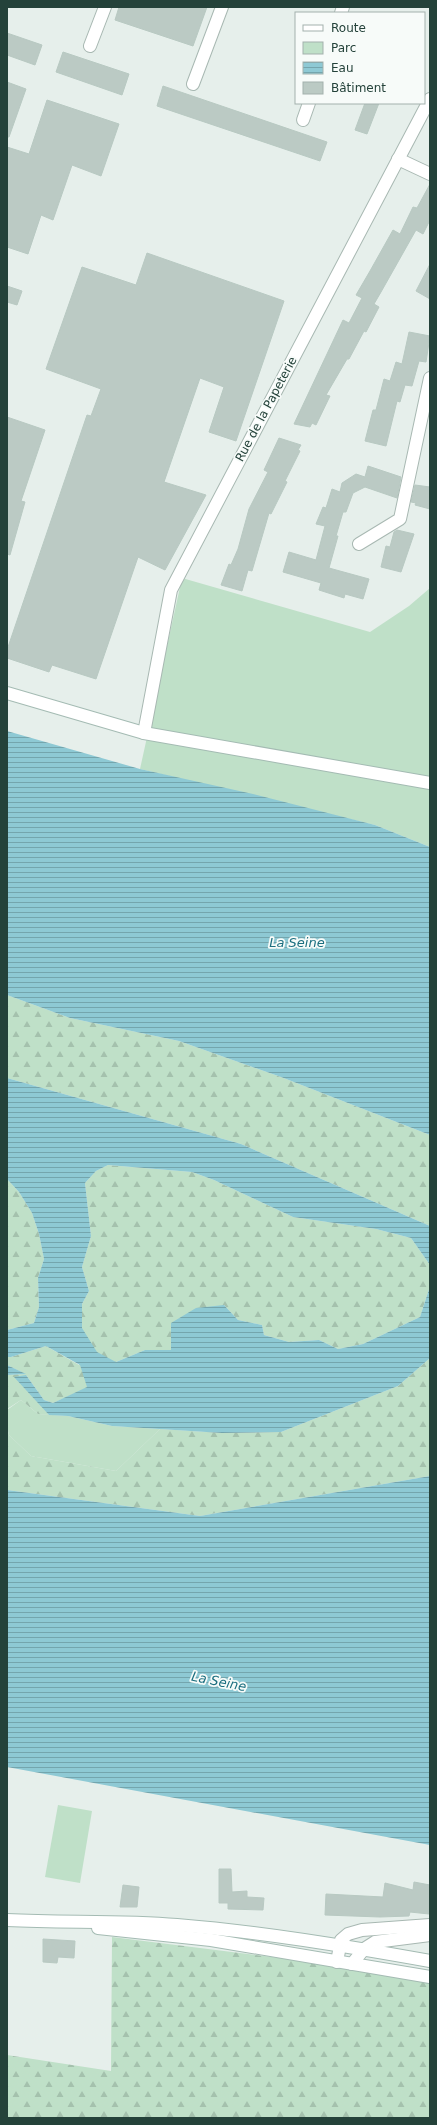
<svg xmlns="http://www.w3.org/2000/svg" width="437" height="2125" font-family="'DejaVu Sans',sans-serif">
<defs>
<pattern id="forest-firs" width="22" height="20" patternUnits="userSpaceOnUse"><rect width="22" height="20" fill="#bfe0c8"/><path d="M5 1l3.5 6h-7zM16 11l3.5 6h-7z" fill="#a4c1ad"/></pattern>
<pattern id="water-rules" width="6" height="5" patternUnits="userSpaceOnUse"><rect width="6" height="5" fill="#8ec9d4"/><path d="M0 2.5h6" fill="none" stroke="#74a5ad"/></pattern>
</defs>
<rect width="100%" height="100%" fill="#e6efeb"/>
<g fill="#bfe0c8">
<path d="M182 578 370 632 409 606 430 588V847L375 825 140 769Z"/>
<path d="M21 1400 38 1414 68 1416 112 1426 160 1429 116 1471 31 1456 9 1435 7 1427V1410Z"/>
<path d="M58 1805 92 1811 80 1883 45 1877Z"/>
</g>
<g fill="url(#forest-firs)">
<path d="M7 995 70 1018 179 1041 281 1077 430 1135V1226L241 1144 7 1078Z"/>
<path d="M108 1165 192 1172 214 1180 293 1217 376 1229 411 1238 430 1265V1286L420 1317 363 1344 338 1349 319 1340 289 1342 264 1335 262 1325 238 1320 224 1305 171 1350H145L116 1362 87 1388 53 1403 44 1400 26 1375 36 1398 49 1415 38 1414 21 1400 7 1409V1375L25 1374 7 1365V1357H11L46 1346 79 1365 82 1304 89 1291 82 1267 91 1236 85 1183 96 1171Z"/>
<path d="M7 1179 19 1192 32 1213 39 1234 44 1259 38 1278 39 1307 34 1323 7 1330Z"/>
<path d="M430 1358V1476L200 1516 7 1490V1427L9 1435 31 1456 116 1471 160 1429 222 1433 281 1432 398 1386Z"/>
<path d="M112 1937 430 1977V2118H7V2055L111 2071Z"/>
</g>
<g fill="url(#water-rules)">
<path d="M7 731 140 769 253 794 375 825 430 847V1135L281 1077 179 1041 70 1018 7 995Z"/>
<path d="M7 1078 241 1144 430 1226V1265L411 1238 376 1229 293 1217 214 1180 192 1172 108 1165 96 1171 85 1183 91 1236 82 1267 89 1291 82 1304V1328L97 1352 116 1362 145 1350H171V1323L196 1308 224 1305 238 1320 262 1325 264 1335 289 1342 319 1340 338 1349 363 1344 420 1317 430 1286V1358L398 1386 281 1432 222 1433 112 1426 68 1416 49 1415 14 1377 26 1375 44 1400 53 1403 87 1387 80 1365 46 1346 11 1357H7V1330L34 1323 39 1307 38 1278 44 1259 39 1234 32 1213 19 1192 7 1179Z"/>
<path d="M7 1365 26 1374 7 1375Z"/>
<path d="M430 1476V1845L7 1767V1490L200 1516Z"/>
</g>
<g fill="#bbcac4" stroke="#b8c9c2">
<path d="M119 7H207L193 46 115 20Z"/>
<path d="M7 33 42 45 35 65 7 55Z"/>
<path d="M63 52 129 74 122 95 56 72Z"/>
<path d="M7 82 26 89 9 137H7Z"/>
<path d="M163 86 327 142 320 161 157 106Z"/>
<path d="M47 100 119 124 101 176 72 165 53 220 41 215 28 254 7 247V147L29 154Z"/>
<path d="M365 103H379L367 134 355 130Z"/>
<path d="M430 184V220L423 234 416 230 381 292 374 304 379 307 366 332 364 331 349 359H347L326 395 330 396 316 425 312 423 310 427 294 424 343 320 349 323 362 298 356 295 370 271 393 230 400 234 413 207 417 208Z"/>
<path d="M147 253 284 301 236 441 209 432 224 387 200 378 164 482 206 495 165 570 138 557 96 679 52 665 49 672 7 658V650L87 415 91 416 101 389 46 369 82 267 136 285Z"/>
<path d="M430 264V299L416 291Z"/>
<path d="M7 286 22 291 17 305 7 302Z"/>
<path d="M409 332 430 336 426 362 419 361 412 386 405 385 400 402 397 401 386 446 365 441 373 410H376L384 379 390 381 396 362 402 364Z"/>
<path d="M7 417 45 430 21 501 25 502 10 555 7 554Z"/>
<path d="M279 438 301 445 298 450 300 451 285 481 287 482 271 514 269 513 252 571 248 570 242 591 221 585 229 564 231 565 238 549 249 509 268 472 264 470Z"/>
<path d="M368 466 401 477 397 498 365 487 353 493 346 512H343L336 536H338L329 568 369 579 363 599 345 594 344 598 319 590 321 583 283 572 289 552 316 560 325 526 316 524 323 507 326 508 332 489 340 492 342 483 356 474 365 477Z"/>
<path d="M415 485 430 487V509L415 505 416 503 411 502Z"/>
<path d="M397 530 414 534 401 572 381 567 386 546 390 547 394 532Z"/>
<path d="M219 1869H231L232 1892 247 1891V1897L264 1898 263 1910 228 1909V1903H219Z"/>
<path d="M414 1882 430 1885 429 1914 410 1912 409 1916 380 1917 325 1915 326 1894 383 1897 385 1883 413 1890Z"/>
<path d="M123 1885 139 1887 137 1907H120Z"/>
<path d="M43 1939 75 1941 74 1958 58 1957 57 1963 43 1962Z"/>
</g>
<g fill="none" stroke-linecap="round" stroke-linejoin="round">
<g stroke="#a8b8b2" stroke-width="14">
<g id="minor">
<path d="M341 13 343 7"/>
<path d="M90 46 105 7"/>
<path d="M193 84 222 7"/>
<path d="M303 120 309 103"/>
<path d="M398 159 430 174"/>
<path d="M359 544 400 519 430 378"/>
<path d="M144 733 171 590 430 99"/>
<path d="M337 1962 341 1940 348 1934 362 1930 430 1925"/>
<path d="M352 1964 364 1949 375 1942 430 1935"/>
</g>
</g>
<g stroke="#a4bbb3" stroke-width="14">
<g id="secondary">
<path d="M7 693 144 733 430 783"/>
<path d="M7 1920C64 1923 120 1920 177 1925 262 1932 346 1946 430 1961"/>
<path d="M98 1928 211 1940 430 1977"/>
</g>
</g>
<use href="#minor" stroke="#fff" stroke-width="12"/>
<use href="#secondary" stroke="#fff" stroke-width="12"/>
</g>
<g text-anchor="middle" stroke-width="3.5" stroke-linejoin="round" paint-order="stroke">
<g font-size="12" fill="#24423a" stroke="#f7fbf9">
<text transform="translate(266 409) rotate(-62)" y="4">Rue de la Papeterie</text>
</g>
<g font-size="13" font-style="italic" fill="#1c6f80" stroke="#f7fbf9">
<text x="297" y="947">La Seine</text>
<text transform="translate(219 1681) rotate(11)" y="5">La Seine</text>
</g>
</g>
<rect width="437" height="2125" fill="none" stroke="#24423a" stroke-width="16"/>
<rect x="295" y="12" width="130" height="92" fill="#f7fbf9" stroke="#a3b1ad"/>
<rect x="303" y="25" width="20" height="6" fill="#ffffff" stroke="#a3b1ad"/>
<text x="331" y="32" font-size="12" fill="#24423a">Route</text>
<rect x="303" y="42" width="20" height="12" fill="#bfe0c8" stroke="#a3b1ad"/>
<text x="331" y="52" font-size="12" fill="#24423a">Parc</text>
<rect x="303" y="62" width="20" height="12" fill="url(#water-rules)" stroke="#a3b1ad"/>
<text x="331" y="72" font-size="12" fill="#24423a">Eau</text>
<rect x="303" y="82" width="20" height="12" fill="#bbcac4" stroke="#a3b1ad"/>
<text x="331" y="92" font-size="12" fill="#24423a">Bâtiment</text>
</svg>
